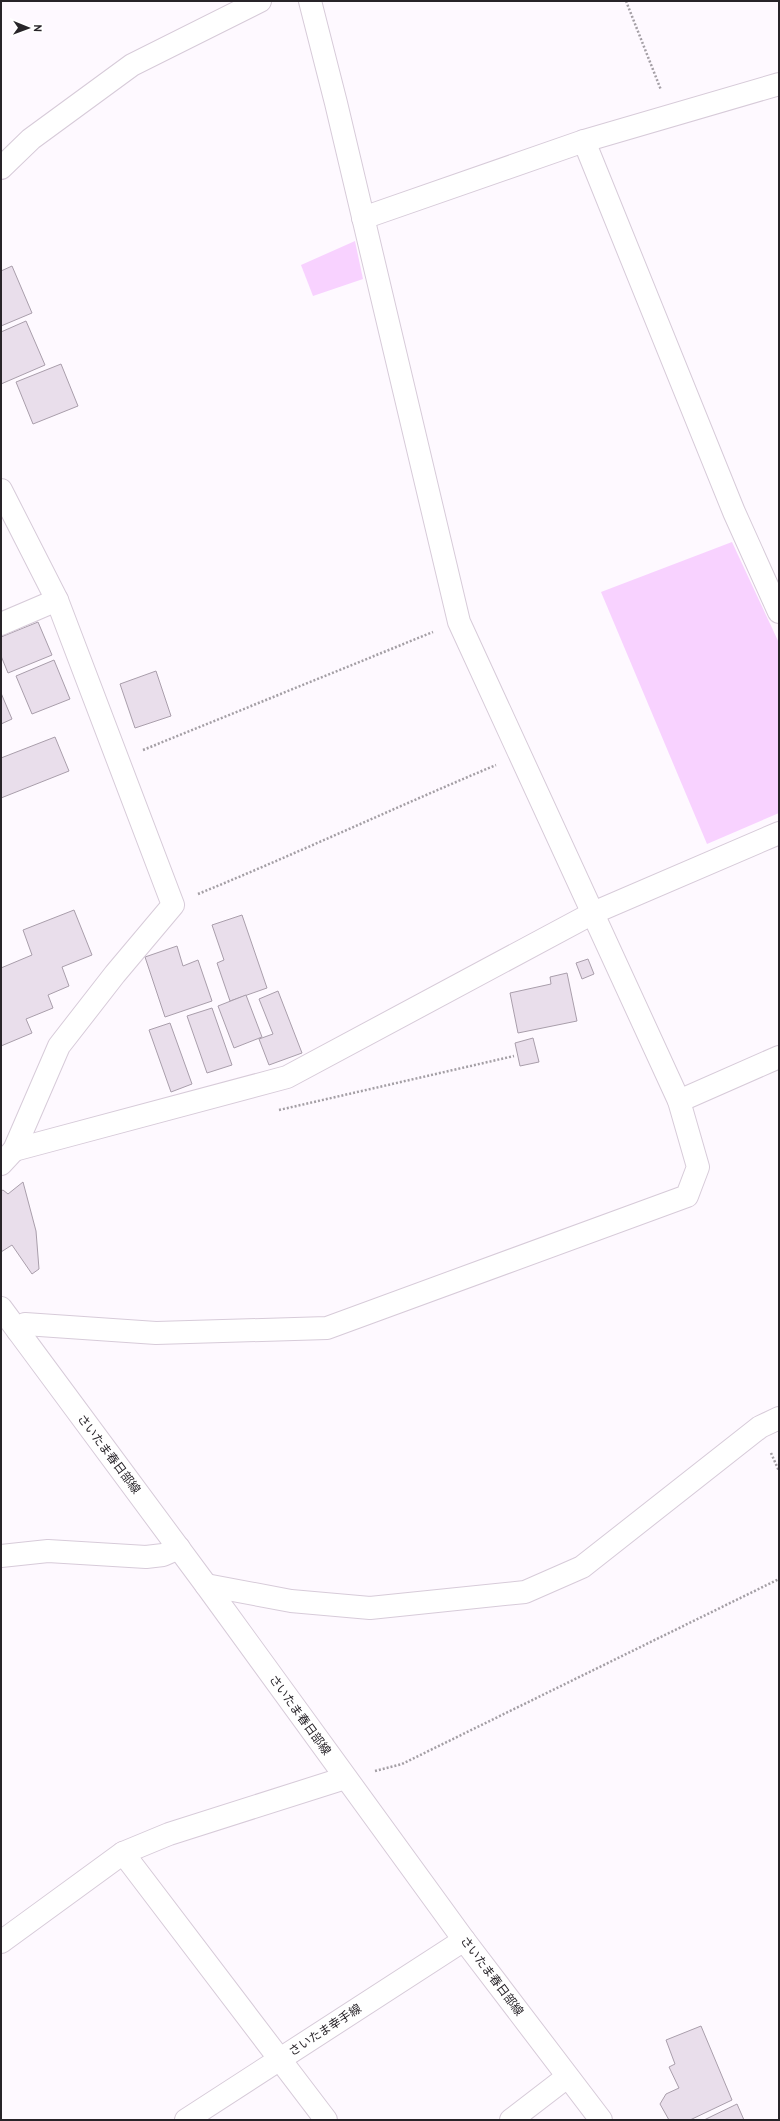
<svg xmlns="http://www.w3.org/2000/svg" width="780" height="2121" font-family="'PT Sans','Noto Sans JP',sans-serif">
<rect width="100%" height="100%" fill="#fef9ff"/>
<g fill="#f8d2ff">
<path d="M355 241 363 279 313 296 301 265Z"/>
<path d="M732 542 779 643V813L707 844 601 592Z"/>
</g>
<g fill="#e9deeb" stroke="#a99eab">
<path d="M12 266 32 313 1 326V271Z"/>
<path d="M26 321 45 365 1 384V332Z"/>
<path d="M61 364 78 406 33 424 16 382Z"/>
<path d="M38 622 52 655 8 673 1 656V637Z"/>
<path d="M54 660 70 699 32 714 16 676Z"/>
<path d="M156 671 171 716 135 728 120 684Z"/>
<path d="M1 693 12 719 1 724Z"/>
<path d="M55 737 69 771 1 798V758Z"/>
<path d="M74 910 92 955 62 967 69 986 48 995 53 1008 26 1019 32 1033 1 1046V968L32 955 23 930Z"/>
<path d="M242 915 267 988 230 1001 217 963 224 960 212 925Z"/>
<path d="M177 946 183 966 198 960 212 1001 165 1017 145 957Z"/>
<path d="M588 959 594 974 582 979 576 963Z"/>
<path d="M567 973 577 1021 518 1033 510 993 551 984 550 977Z"/>
<path d="M278 991 302 1053 269 1065 259 1039 273 1034 259 999Z"/>
<path d="M246 995 262 1037 234 1048 218 1006Z"/>
<path d="M212 1008 232 1065 207 1073 187 1016Z"/>
<path d="M170 1023 192 1084 171 1092 149 1030Z"/>
<path d="M533 1038 539 1062 520 1066 515 1043Z"/>
<path d="M23 1182 36 1231 39 1269 32 1274 12 1245 1 1252V1191L3 1190 8 1194Z"/>
<path d="M701 2026 732 2100 690 2120H669L660 2104 666 2094 679 2088 669 2067 675 2064 666 2040Z"/>
<path d="M737 2104 744 2120H704Z"/>
</g>
<g fill="none" stroke-linecap="round" stroke-linejoin="round">
<g stroke="#d7cbd9" stroke-width="24">
<g id="minor">
<path d="M584 141 734 512 779 612"/>
<path d="M1 168 31 139 132 65 260 1"/>
<path d="M363 218 584 141 779 84"/>
<path d="M1 490 57 600 173 905 115 974 59 1046 14 1150 1 1164"/>
<path d="M1 624 57 600"/>
<path d="M679 1101 779 1057"/>
<path d="M14 1150 287 1077 593 913 779 833"/>
<path d="M18 1331 25 1324 156 1333 327 1328 687 1196 698 1167 679 1101 459 622 336 103 310 1"/>
<path d="M1 1556 48 1551 146 1557 163 1555 179 1548"/>
<path d="M206 1585 291 1601 370 1608 525 1592 582 1567 760 1427 779 1418"/>
<path d="M123 1853 326 2120"/>
<path d="M1 1942 123 1853 169 1834 345 1778"/>
<path d="M511 2120 567 2077"/>
</g>
</g>
<g stroke="#d7cbd9" stroke-width="24">
<g id="major">
<path d="M1 1308 206 1585 464 1940 601 2120"/>
<path d="M186 2120 464 1940"/>
</g>
</g>
<g stroke="#a49fa5" stroke-width="2.5" stroke-dasharray="2 2" stroke-linecap="butt">
<path d="M626 1 661 90"/>
<path d="M143 750 433 632"/>
<path d="M198 894C298 853 396 807 496 765"/>
<path d="M279 1110 514 1056"/>
<path d="M771 1453 779 1471"/>
<path d="M375 1771 402 1764 779 1579"/>
</g>
<use href="#minor" stroke="#fff" stroke-width="22"/>
<use href="#major" stroke="#fff" stroke-width="22"/>
</g>
<g text-anchor="middle" stroke-width="3" stroke-linejoin="round" paint-order="stroke">
<g font-size="12" fill="#282429" stroke="#fff">
<text transform="translate(109 1454) rotate(53)" y="4">さいたま春日部線</text>
<text transform="translate(300 1715) rotate(54)" y="4">さいたま春日部線</text>
<text transform="translate(492 1976) rotate(53)" y="4">さいたま春日部線</text>
<text transform="translate(325 2030) rotate(-33)" y="4">さいたま幸手線</text>
</g>
</g>
<rect width="780" height="2121" fill="none" stroke="#282429" stroke-width="4"/>
<g transform="translate(28 28) rotate(91)" stroke="#ffffff" stroke-width="3" paint-order="stroke">
<path d="M0-3L7 15L0 10L-7 15Z" fill="#282429"/>
<text y="-6" font-size="11" font-weight="bold" text-anchor="middle" fill="#282429">N</text>
</g>
</svg>
